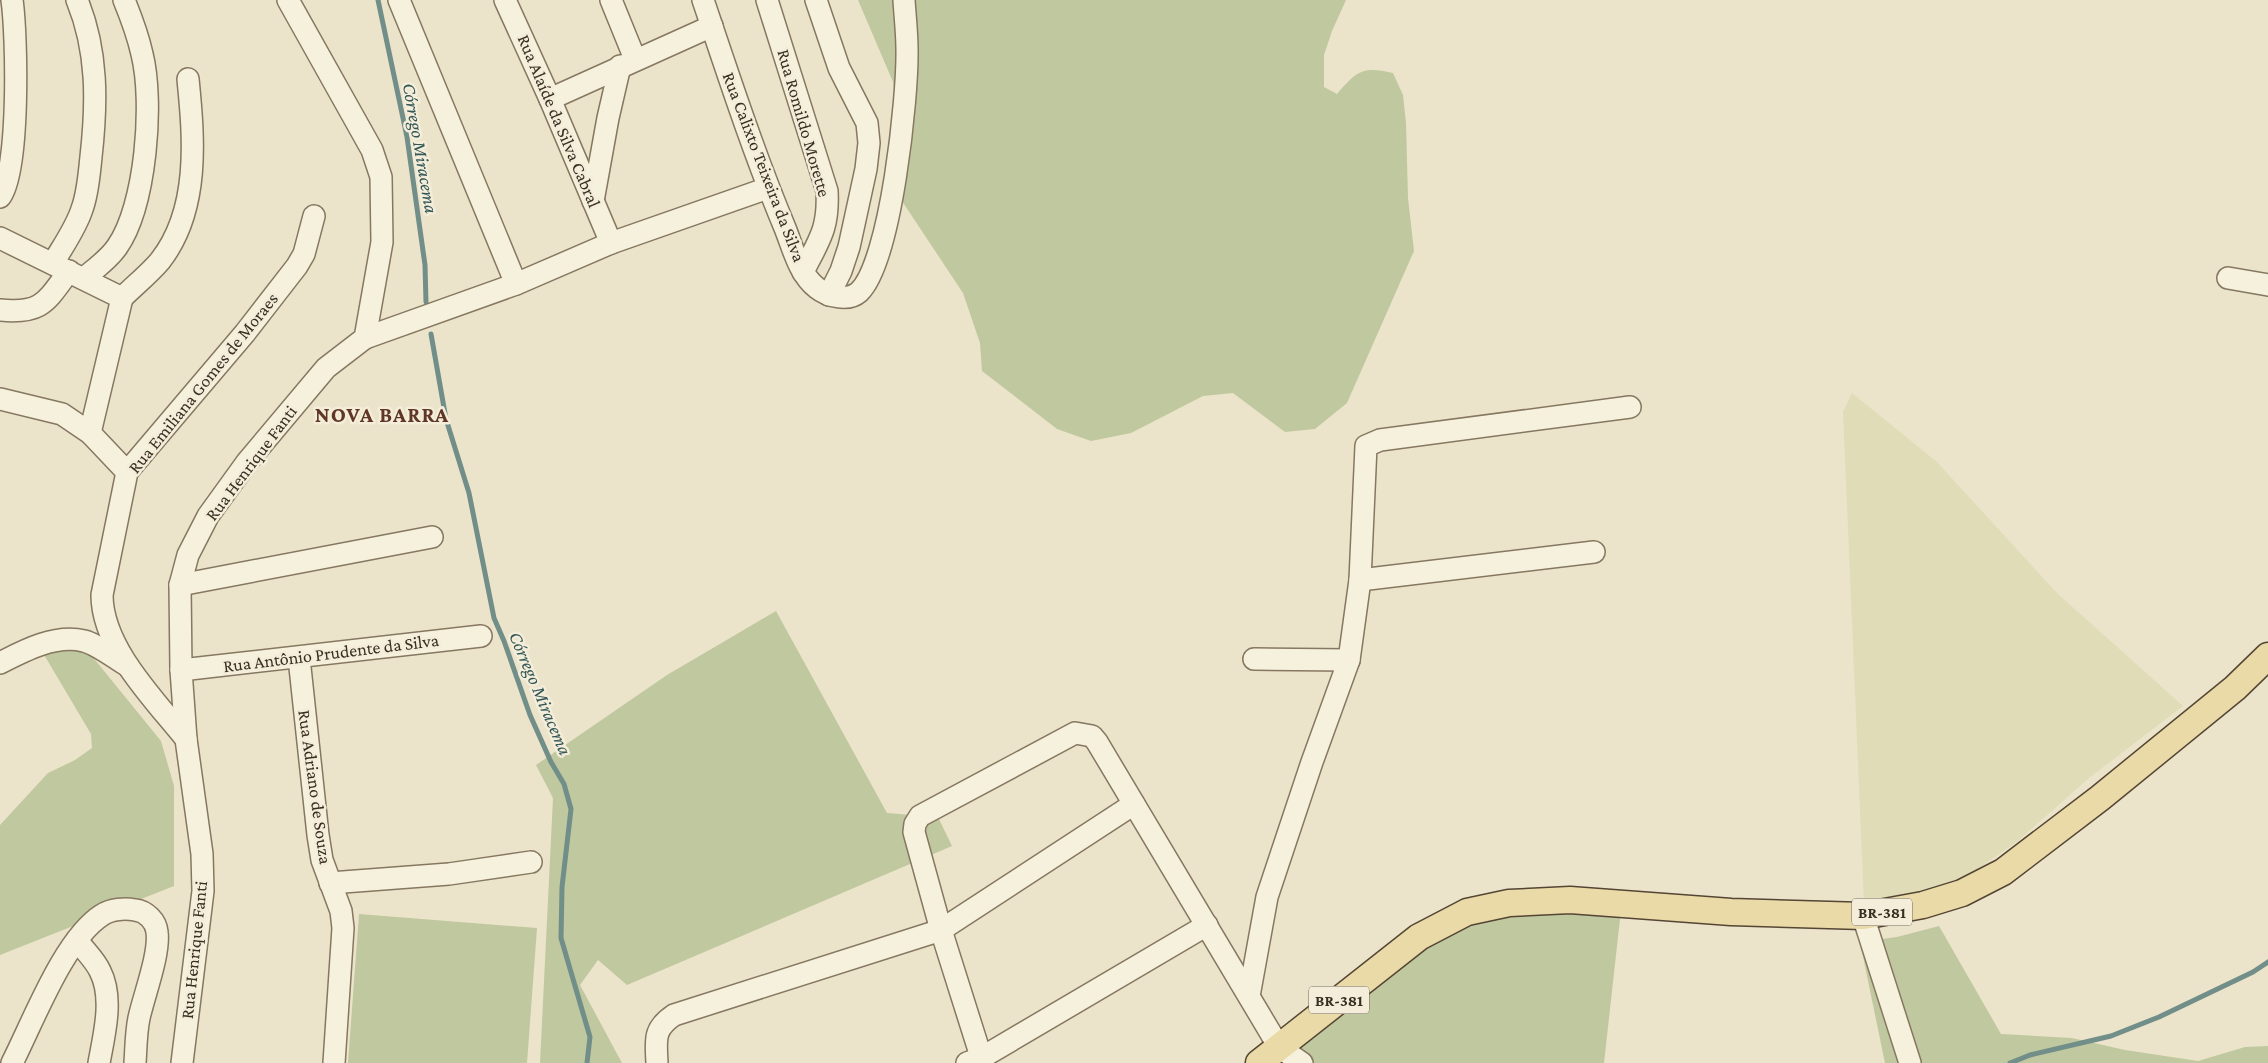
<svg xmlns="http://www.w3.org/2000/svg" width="2268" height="1063" font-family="'Crimson Pro',serif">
<rect width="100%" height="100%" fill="#ebe4ca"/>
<path fill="#e0dcb8" d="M1852 393 1937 462 2057 593 2183 706 2089 778 2018 841 1960 881 1917 897 1864 904 1843 412Z"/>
<g fill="#c0c89f">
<path d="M858 0H1346L1332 31 1324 55V87L1337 94C1357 71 1362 66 1393 73L1403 95 1406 123 1408 198 1414 251 1347 403 1315 429 1285 432 1233 393 1203 396 1131 433 1091 441 1057 429 982 371 980 343 963 293 894 189 901 152 893 82Z"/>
<path d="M776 611 887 813 938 817 952 846 627 985 598 960 580 985 622 1063H540L553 798 536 765 667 675Z"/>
<path d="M74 634 161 741 174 786V886L0 955V825L48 773 75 760 92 748 91 734 43 653Z"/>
<path d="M1621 910 1604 1063H1279L1384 971 1486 911Z"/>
<path d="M359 914 537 928 527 1063H348Z"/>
<path d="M1939 926 2001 1034 2072 1038 2125 1050 2198 1061 2245 1047 2268 1046V1063H1885L1860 942 1897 937Z"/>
</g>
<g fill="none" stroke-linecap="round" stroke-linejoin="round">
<g stroke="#718e89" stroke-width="5">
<path d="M378 0 407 137 425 265 426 302"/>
<path d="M431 334 446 419 469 493 494 618 504 641 530 715 551 762 564 784 571 809 562 887 561 938 590 1037 587 1063"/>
<path d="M2010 1063 2030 1055 2111 1036 2159 1017 2253 972 2268 962"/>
</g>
<g stroke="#867760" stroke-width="24">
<g id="minor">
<path d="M399 0 516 284"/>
<path d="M505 0 550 99 611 243"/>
<path d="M611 0 635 59"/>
<path d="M703 0C729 77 754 154 785 228 793 248 799 274 817 288 827 296 848 302 859 292 891 262 908 96 907 49 907 33 905 16 904 0"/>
<path d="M767 0 827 191C829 229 819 240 803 272"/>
<path d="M816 0 839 68 867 123 869 143 866 169 849 247 841 271 829 295"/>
<path d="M550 99 712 26"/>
<path d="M0 197C20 172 17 35 12 0"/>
<path d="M593 201 608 118 620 66"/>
<path d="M0 238 122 298 90 433"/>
<path d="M53 263C63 246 76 228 82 209 88 193 89 175 91 157 97 103 98 51 77 0"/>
<path d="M84 278C95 269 109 259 117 247 146 206 154 102 142 54 138 36 131 17 124 0"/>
<path d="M2228 278 2268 285"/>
<path d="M122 298C134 286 149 274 160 261 200 210 194 139 188 79"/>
<path d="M0 310C42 314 46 302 69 271"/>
<path d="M365 338 516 284 611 243 768 188"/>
<path d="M0 399 62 414 90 433 127 472"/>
<path d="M1360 580 1594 552"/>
<path d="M180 585 432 537"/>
<path d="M299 658 318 835 322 860 341 911 343 928 334 1063"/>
<path d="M1254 659 1349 660"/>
<path d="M0 663C25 650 56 634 84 641 97 644 116 659 128 666"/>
<path d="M181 670 481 636"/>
<path d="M186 739C155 700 102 648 102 595L127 472 245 333 297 266 304 254 314 216"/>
<path d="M330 883 449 874 531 862"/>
<path d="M1863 916 1910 1063"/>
<path d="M77 940C84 950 95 960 100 971 114 998 104 1035 99 1063"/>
<path d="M1249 996 1267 897 1312 762 1349 660 1360 580 1366 446 1380 440 1630 407"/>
<path d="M12 1063C33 1022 64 939 102 915 111 909 125 908 135 910 146 911 156 921 157 932 160 954 144 995 139 1018 136 1032 136 1048 135 1063"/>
<path d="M182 1063 203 891 202 854 186 739 181 670 180 585 188 555 208 516 247 462 326 368 365 338 382 242 381 177 372 150 288 0"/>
<path d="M657 1063C656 1040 653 1029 674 1015L941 930 1134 804"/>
<path d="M967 1063 981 1058 1207 925"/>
<path d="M983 1063 941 930 914 832 915 824 920 816 1075 733 1092 736 1097 742 1279 1047 1302 1063"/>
</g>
</g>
<g stroke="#544534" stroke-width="29">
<path id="major" d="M1259 1063 1419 937 1467 912 1509 903 1570 900 1731 912 1863 916 1923 905 1962 893 2003 872 2100 798 2235 688 2268 656"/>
</g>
<use href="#minor" stroke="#f6f1dd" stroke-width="21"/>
<use href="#major" stroke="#e9daa7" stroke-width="26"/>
</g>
<g text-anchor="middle" stroke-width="5" stroke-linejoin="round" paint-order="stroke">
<g fill="#f3edd9" stroke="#706759" stroke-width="1">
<rect x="1852" y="898.5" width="60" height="27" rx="4"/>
<rect x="1309" y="986.5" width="60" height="27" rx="4"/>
</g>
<g font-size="16" font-weight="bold" fill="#382e22">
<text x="1882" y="918">BR-381</text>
<text x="1339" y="1006">BR-381</text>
</g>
<g font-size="18" fill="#382e22" stroke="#f3edd9">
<text transform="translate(559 121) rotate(67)" y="6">Rua Alaíde da Silva Cabral</text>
<text transform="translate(804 123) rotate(74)" y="6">Rua Romildo Morette</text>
<text transform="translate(764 167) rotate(69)" y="6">Rua Calixto Teixeira da Silva</text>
<text transform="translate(203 383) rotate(-51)" y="6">Rua Emiliana Gomes de Moraes</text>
<text transform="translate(251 463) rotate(-53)" y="6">Rua Henrique Fanti</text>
<text transform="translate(331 653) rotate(-7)" y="6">Rua Antônio Prudente da Silva</text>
<text transform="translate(315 787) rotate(82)" y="6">Rua Adriano de Souza</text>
<text transform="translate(194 950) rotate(-84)" y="6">Rua Henrique Fanti</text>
</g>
<g font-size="19" font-style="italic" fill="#335656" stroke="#f3edd9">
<text transform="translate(421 148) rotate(80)" y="7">Córrego Miracema</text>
<text transform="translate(541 693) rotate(67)" y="7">Córrego Miracema</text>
</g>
<g font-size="22" font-weight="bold" letter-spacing="1" fill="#603626" stroke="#f3edd9">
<text x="382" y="422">NOVA BARRA</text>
</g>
</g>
</svg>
